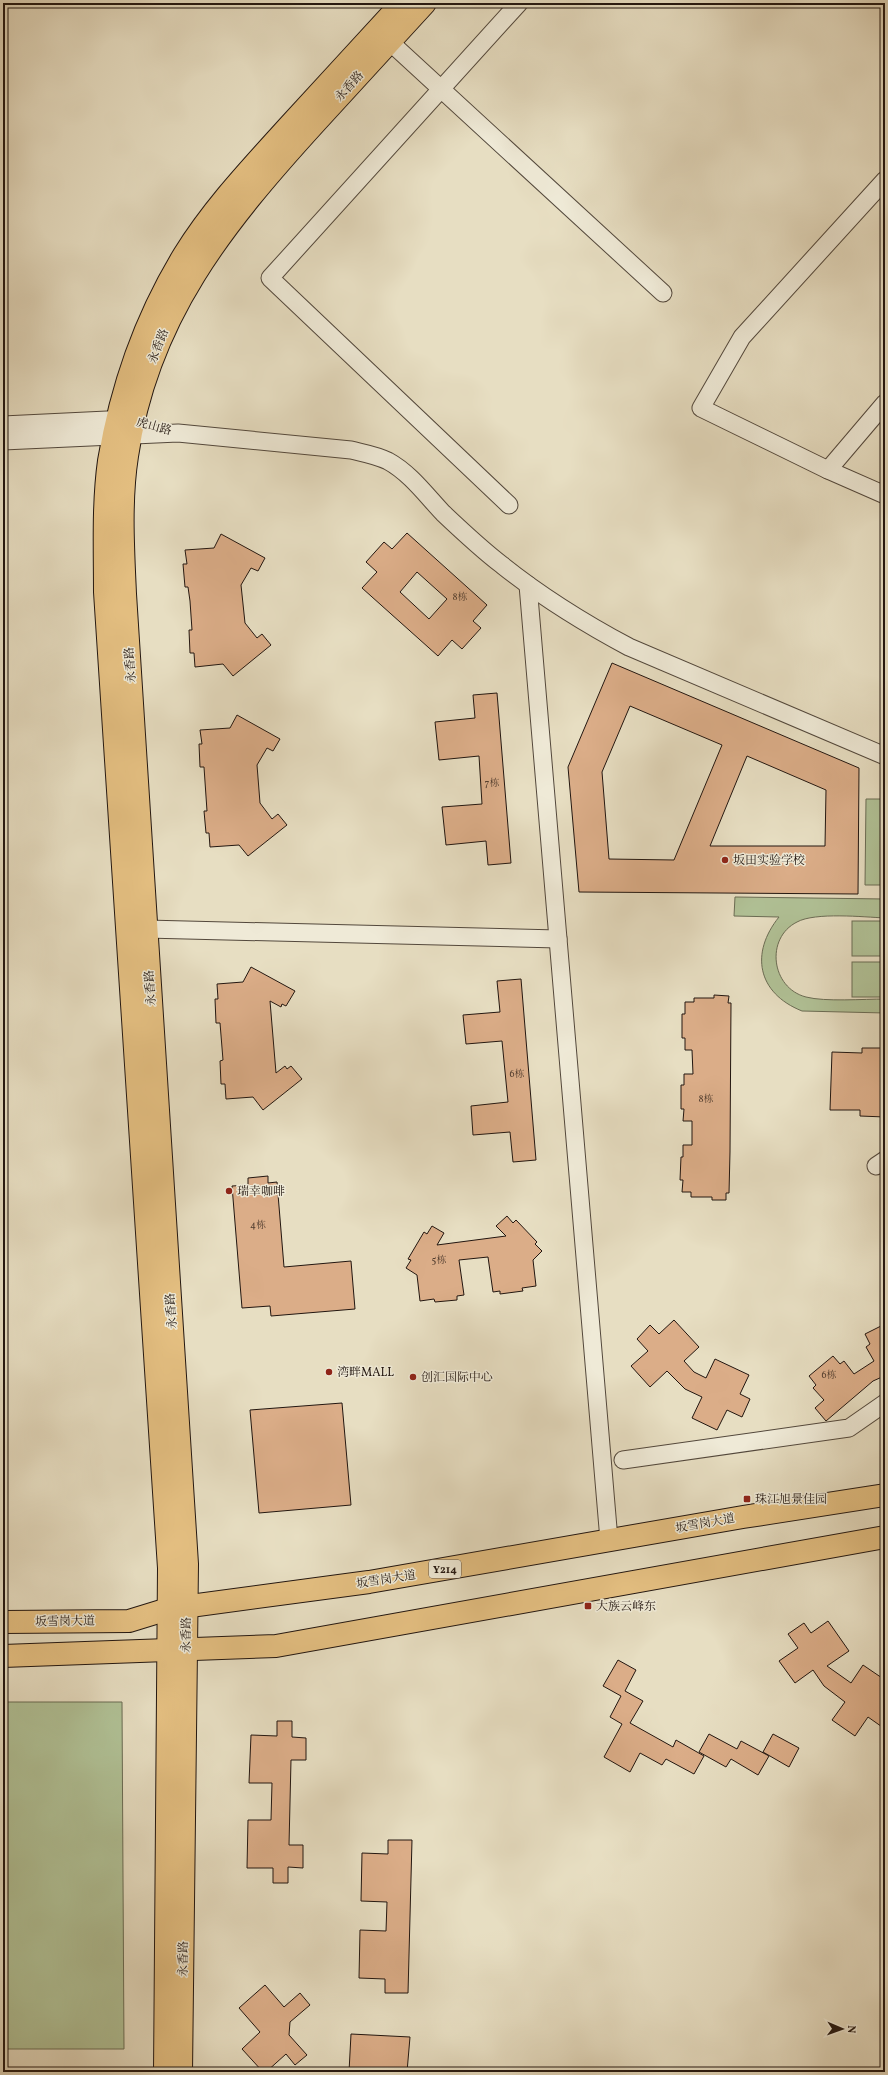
<svg xmlns="http://www.w3.org/2000/svg" width="888" height="2075" font-family="Vollkorn,'Noto Serif SC',serif">
<rect width="100%" height="100%" fill="#e7dec2"/>
<filter id="stains"><feTurbulence type="fractalNoise" baseFrequency=".005" numOctaves="4"/><feColorMatrix values="0 0 0 0 .2 0 0 0 0 .09 0 0 0 0 .02 0 0 0 .5 -.17"/></filter>
<radialGradient id="worn" r=".72"><stop offset=".6" stop-color="#630" stop-opacity="0"/><stop offset="1" stop-color="#630" stop-opacity=".3"/></radialGradient>
<g fill="#b1c297" stroke="#6a6c54">
<path d="M866 799H885V885H865Z"/>
<path d="M735 897 885 899V918C864 917 815 912 797 922 765 938 771 988 806 997 825 1002 864 999 885 999V1013L802 1011C757 993 750 953 779 917L734 916Z"/>
<rect x="852" y="921" width="33" height="35"/>
<rect x="852" y="962" width="33" height="35"/>
<path d="M3 1702H122L124 2049H3Z"/>
</g>
<g fill="#dbad88" stroke="#221610" fill-rule="evenodd">
<path d="M407 533 487 605 473 621 481 628 462 649 452 640 438 656 362 588 377 572 366 562 384 542 392 549ZM417 572 447 599 429 619 400 592Z"/>
<path d="M221 534 265 558 258 571 251 568 241 585 245 623 257 638 262 634 271 645 233 676 223 664 195 667 194 653H190L189 630H192L190 601 188 587H185L183 564H187L185 550 214 548Z"/>
<path d="M612 663 859 768 858 894 579 892 568 767ZM630 706 722 745 674 860 609 859 602 772ZM747 756 826 790 825 846H710Z"/>
<path d="M497 693 511 863 488 865 486 841 446 845 442 807 482 804 479 756 439 760 435 722 475 718 473 695Z"/>
<path d="M237 715 280 739 273 751 267 748 257 765 260 803 272 819 278 814 287 825 248 856 239 845 210 847 209 833H206L204 811H207L204 767H200L199 744H202L200 730 230 728Z"/>
<path d="M251 967 295 991 286 1006 282 1004 281 1007 270 1001 276 1073 285 1066 287 1069 291 1066 302 1079 263 1110 253 1097 226 1099 225 1084H221L220 1061 223 1060 220 1023H216L215 999H218L217 984 243 982Z"/>
<path d="M521 979 536 1160 513 1162 510 1132 473 1135 471 1106 508 1102 502 1041 466 1044 463 1015 500 1012 497 981Z"/>
<path d="M714 995 729 996 728 1003H731L730 1152 729 1193H726V1200H712V1197H691V1192H682L683 1180H680L681 1157H683V1145H692V1121H683L684 1109H681V1085H684V1074H693L692 1050H685V1038H682V1014H685V1002H694V998H714Z"/>
<path d="M862 1048H885V1117L860 1116V1110H830L832 1052 862 1053Z"/>
<path d="M268 1176V1183L277 1182 284 1267 351 1261 355 1309 271 1316 270 1306 242 1308 232 1186 248 1185V1178Z"/>
<path d="M507 1216 513 1223 516 1220 537 1242 535 1244 542 1251 533 1260 536 1286 522 1288 523 1291 500 1294V1291L493 1292 488 1257 459 1260 464 1295 457 1296V1300L435 1302 434 1299 420 1301 417 1275 406 1268 411 1260 408 1259 424 1232 427 1234 432 1226 444 1233 437 1245 506 1236 496 1226Z"/>
<path d="M674 1320 699 1347 684 1361 694 1372 706 1378 715 1359 749 1375 740 1394 750 1399 742 1417 727 1410 717 1430 692 1418 702 1397 685 1389 667 1371 650 1387 631 1366 648 1351 637 1339 650 1325 659 1334Z"/>
<path d="M885 1324V1383L882 1377 873 1381 826 1421 815 1408 824 1400 813 1388 816 1385 809 1376 833 1356 840 1364 844 1361 854 1374 874 1361 866 1347 870 1344 865 1334Z"/>
<path d="M342 1403 351 1505 259 1513 250 1410Z"/>
<path d="M828 1621 849 1651 827 1666 851 1683 863 1665 885 1680V1729L868 1717 855 1736 832 1720 845 1702 824 1686 813 1670 795 1683 779 1661 798 1648 788 1634 804 1623 811 1633Z"/>
<path d="M618 1660 636 1670 625 1691 643 1701 630 1723 673 1747 676 1740 704 1756 694 1774 666 1759 662 1765 640 1753 630 1772 604 1757 622 1724 610 1717 621 1696 603 1686Z"/>
<path d="M277 1721H292V1737L306 1738V1760H291L289 1845H303V1868L288 1867V1883H273V1868H247L248 1820H271L272 1783H249L251 1735 277 1736Z"/>
<path d="M709 1734 737 1749 741 1741 769 1756 758 1775 731 1759 726 1767 699 1752Z"/>
<path d="M773 1734 799 1748 789 1767 763 1752Z"/>
<path d="M388 1840H412L408 1993H385V1979L359 1978 360 1930 386 1931 387 1902 361 1901 362 1853 388 1854Z"/>
<path d="M265 1985 284 2007 300 1993 310 2005 290 2022 289 2035 307 2055 295 2065 286 2054 266 2072H263L242 2049 260 2032 239 2008Z"/>
<path d="M351 2034 410 2037 407 2072H349Z"/>
</g>
<g fill="none" stroke-linecap="round" stroke-linejoin="round">
<g stroke="#53483c" stroke-width="19">
<g id="minor">
<path d="M390 42 663 293"/>
<path d="M885 180 742 337 701 408 828 470 885 495"/>
<path d="M3 425 128 419"/>
<path d="M3 441 178 433 351 450C363 453 376 455 388 461 410 473 426 495 443 513 462 531 481 549 502 565 542 597 584 623 629 647L885 756"/>
<path d="M828 470 885 403"/>
<path d="M509 505 270 278 519 3"/>
<path d="M528 585 609 1540"/>
<path d="M146 929 558 939"/>
<path d="M876 1166 885 1160"/>
<path d="M623 1460 849 1428 885 1403"/>
</g>
</g>
<g stroke="#221610" stroke-width="24">
<g id="major">
<path d="M3 1622 129 1621 168 1609 369 1582 743 1517 885 1495"/>
<path d="M3 1656 276 1646 885 1537"/>
<path d="M165 2072 169 1568 105 592C105 549 103 504 109 461 121 388 145 319 184 255 213 208 251 168 288 127 326 86 364 44 402 3"/>
<path d="M181 2072 187 1564 125 594C123 549 120 501 127 456 147 317 224 223 315 123 352 83 388 43 425 3"/>
</g>
</g>
<use href="#minor" stroke="#efead7" stroke-width="17"/>
<use href="#major" stroke="#e4bf81" stroke-width="22"/>
</g>
<g fill="#8f2418" stroke="#efead7" stroke-width="1.5">
<circle cx="725" cy="860" r="4"/>
<circle cx="229" cy="1191" r="4"/>
<circle cx="329" cy="1372" r="4"/>
<circle cx="413" cy="1377" r="4"/>
<rect x="743" y="1495" width="8" height="8" rx="2"/>
<rect x="584" y="1602" width="8" height="8" rx="2"/>
</g>
<g text-anchor="middle" stroke-width="3" stroke-linejoin="round" paint-order="stroke">
<g font-size="10" fill="#503c2e">
<text x="460" y="600">8栋</text>
<text x="492" y="786">7栋</text>
<text x="517" y="1077">6栋</text>
<text x="706" y="1102">8栋</text>
<text x="258" y="1228">4栋</text>
<text x="439" y="1263">5栋</text>
<text x="829" y="1378">6栋</text>
</g>
<rect fill="#efead7" stroke="#60564c" stroke-width="1" x="429" y="1560" width="32" height="18" rx="3"/>
<g font-size="11" font-weight="bold" fill="#221610">
<text x="445" y="1573">Y214</text>
</g>
<g font-size="12" fill="#221610" stroke="#efead7">
<text transform="translate(349 86) rotate(-48)" y="4">永香路</text>
<text transform="translate(158 346) rotate(-69)" y="4">永香路</text>
<text transform="translate(154 426) rotate(16)" y="4">虎山路</text>
<text transform="translate(130 665) rotate(-94)" y="4">永香路</text>
<text transform="translate(150 988) rotate(-94)" y="4">永香路</text>
<text transform="translate(171 1311) rotate(-94)" y="4">永香路</text>
<text transform="translate(705 1523) rotate(-10)" y="4">坂雪岗大道</text>
<text transform="translate(386 1579) rotate(-9)" y="4">坂雪岗大道</text>
<text transform="translate(65 1621) rotate(-1)" y="4">坂雪岗大道</text>
<text transform="translate(186 1635) rotate(-89)" y="4">永香路</text>
<text transform="translate(183 1959) rotate(-89)" y="4">永香路</text>
</g>
<g font-size="12" fill="#221610" stroke="#efead7" text-anchor="start">
<text x="733" y="864">坂田实验学校</text>
<text x="237" y="1195">瑞幸咖啡</text>
<text x="337" y="1376">湾畔MALL</text>
<text x="421" y="1381">创汇国际中心</text>
<text x="755" y="1503">珠江旭景佳园</text>
<text x="596" y="1610">大族云峰东</text>
</g>
</g>
<rect width="888" height="2075" fill="none" stroke="#e7dec2" stroke-width="16"/>
<rect x="4" y="4" width="880" height="2067" fill="none" stroke="#221610" stroke-width="2"/>
<rect x="8" y="8" width="872" height="2059" fill="none" stroke="#221610"/>
<g transform="translate(842 2029) rotate(92)" stroke="#efead7" stroke-width="3" paint-order="stroke">
<path d="M0-3L7 15L0 10L-7 15Z" fill="#221610"/>
<text y="-6" font-size="11" font-weight="bold" text-anchor="middle" fill="#221610">N</text>
</g>
<rect width="100%" height="100%" filter="url(#stains)"/>
<rect width="100%" height="100%" fill="url(#worn)"/>
</svg>
